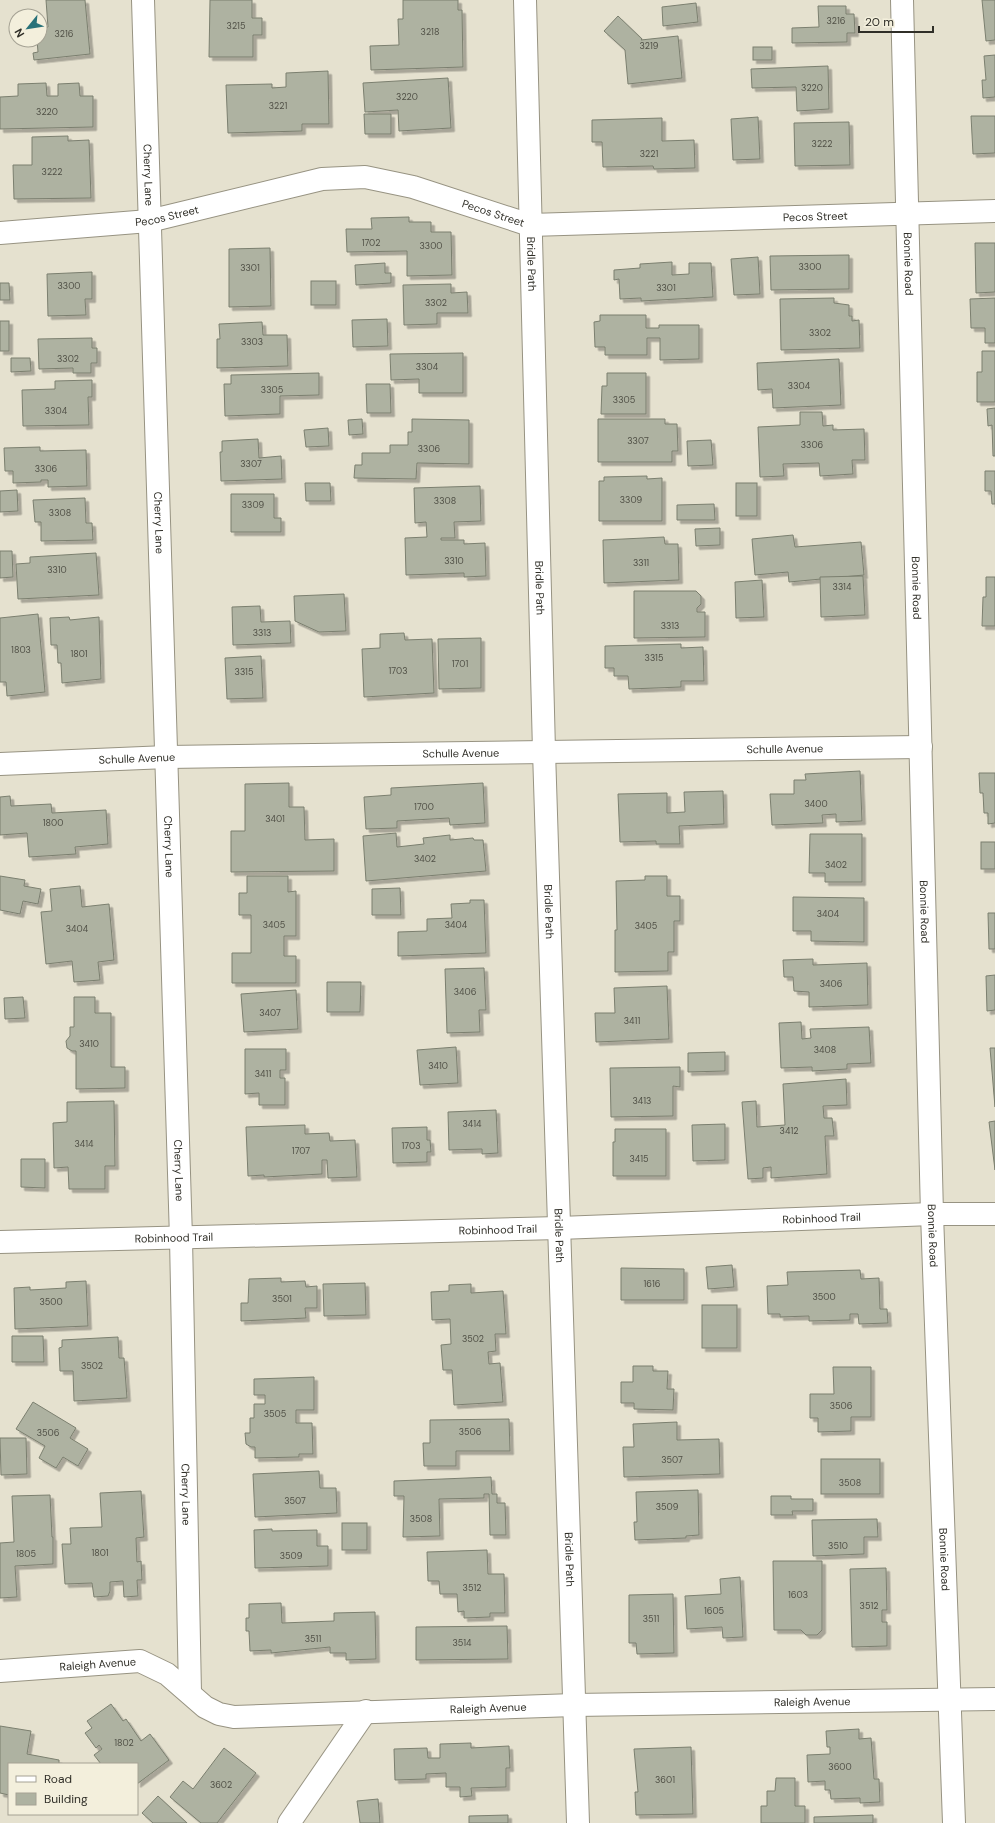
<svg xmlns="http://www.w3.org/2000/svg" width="995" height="1823" font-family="'DM Sans',sans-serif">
<defs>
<filter id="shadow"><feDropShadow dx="3.5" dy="3.5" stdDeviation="0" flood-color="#0004"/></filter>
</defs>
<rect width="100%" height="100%" fill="#e5e1cf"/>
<g fill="#aeb2a1" stroke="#7b7f6f" filter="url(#shadow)">
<path d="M46 0H85L90 54 34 60 33 53 38 52 37 40H40V28L48 27Z"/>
<path d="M210 0H252V18H262V35H253V57H209Z"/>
<path d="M403 0H458V10H462L463 67 371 70 370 46 399 45 398 19H403Z"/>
<path d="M982 0H995V40L986 41Z"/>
<path d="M696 3 698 22 663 26 662 7Z"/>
<path d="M818 6H846V14H854L855 33H847V42L792 43V28L819 27Z"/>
<path d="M618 16 642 39 641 40 678 36 682 78 628 84 625 50 604 31Z"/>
<rect x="753" y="47" width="19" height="13"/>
<path d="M995 55V97L983 98 982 80H986L984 56Z"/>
<path d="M828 66 829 109 797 111 796 87 752 88 751 69Z"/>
<path d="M328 71 329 124H302V131L228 133 226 85 272 84V88L286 87V73Z"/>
<path d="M448 78 451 128 399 131 398 110 365 112 363 83Z"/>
<path d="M46 83 47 96H58V84L79 83 80 96H93V127L0 129V97L18 96V84Z"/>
<path d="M364 114H391V134H365Z"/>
<path d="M971 116H995V153L973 154Z"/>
<path d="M758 117 760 159 733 160 731 119Z"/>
<path d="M662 118V141L694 140 695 168 654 169 653 166 603 167 602 142H592V120Z"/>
<path d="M849 122 850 165 795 166 794 123Z"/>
<path d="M68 136V141L89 140 91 198 14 199 13 165H32V137Z"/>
<path d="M409 217V222H431V232H451L452 275 407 276V251L347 252 346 229H372L371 218Z"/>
<path d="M975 243H995V292L976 293Z"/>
<path d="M270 248 271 306 229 307V249Z"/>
<path d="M849 255V289L771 290 770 256Z"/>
<path d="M758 257 760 294 734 295 731 259Z"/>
<path d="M672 262V275L689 274V263H711L713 297 641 301V298L620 299 619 279 614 280V270L640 268V264Z"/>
<path d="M385 263V273H391V283L356 285 355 265Z"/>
<path d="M92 272V299H85L86 315 48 316 47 274Z"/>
<rect x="311" y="281" width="25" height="24"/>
<path d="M0 283H9L10 300H0Z"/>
<path d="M451 284V293L467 292 468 313H437V324L404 325 403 285Z"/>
<path d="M834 298V303L849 305V316H852V321L859 320 860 348 781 350 780 299Z"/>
<path d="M995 298V343H985V328H971L970 299Z"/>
<path d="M600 315H646V328H659V325H699V359L660 360V338H647V355H605V347H595L594 322 600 321Z"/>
<path d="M387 319 388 346 353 347 352 320Z"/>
<rect x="0" y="321" width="9" height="30"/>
<path d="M262 322 263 335H287L288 366 217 368V339H220L219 324Z"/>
<path d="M92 338V348H97V363H91V373H73V368L39 369 38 339Z"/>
<path d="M982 351H995V402H977V372H982Z"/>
<path d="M463 353V393H419V379L391 380 390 354Z"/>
<path d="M11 358H30L31 371 11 372Z"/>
<path d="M839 359 841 405 773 408 772 389 758 390 757 363Z"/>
<path d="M319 373V395L280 396V414L225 416 224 384H231V375Z"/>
<path d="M607 373H646V414H601L602 386H607Z"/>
<path d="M92 380V397H88L89 425 23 426 22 390 55 389V381Z"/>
<path d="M366 384H390L391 413H367Z"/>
<path d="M995 408V456H993L992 425 988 426 987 409Z"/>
<path d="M800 412H822L823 426 833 425V430L864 429 865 460H852L853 474 820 476 819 463 783 464 784 476 760 477 758 427 800 425Z"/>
<path d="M362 419 363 434 349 435 348 420Z"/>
<path d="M412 419 469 420V464L417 463 416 479 354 478 355 465H362V453H390V445H408V432H412Z"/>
<path d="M598 419H665V424H677L678 451H672V462H598Z"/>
<path d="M328 428 329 446 306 447 304 430Z"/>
<path d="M258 439 259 458 281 456 282 479 221 481 220 452H222V441Z"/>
<path d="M711 440 713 465 688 466 687 441Z"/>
<path d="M40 447V451L86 450 87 486 48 487V480H41V482L13 483V471H5L4 448Z"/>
<path d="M985 471H995V504H992L991 491H985Z"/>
<path d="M647 476V479L662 478V521H599V481H604V477Z"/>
<path d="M305 483H330L331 501H306Z"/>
<rect x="736" y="483" width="21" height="33"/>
<path d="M480 486 481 521 454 522 455 538H441V540H464V544L485 543 486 576 464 577V573L406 575 405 538 427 537 426 522 415 523 414 488Z"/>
<path d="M17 490 18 511 0 512V491Z"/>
<path d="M231 494H274V518H281V532H231Z"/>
<path d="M85 498 86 523H92L93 540 41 541V522H35L33 500Z"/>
<path d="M714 504 715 520H677V505Z"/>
<path d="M720 528V545L696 546 695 529Z"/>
<path d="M793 535 795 547 861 542 864 575 789 582 788 572 755 575 752 539Z"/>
<path d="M664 537 665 544H678L679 580 604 583 603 540Z"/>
<path d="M0 551H12L13 577 0 578Z"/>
<path d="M96 553 99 595 18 599 16 564 30 563V557Z"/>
<path d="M863 576 865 615 821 617 820 577Z"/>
<path d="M986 577H995V626H982L983 597H986Z"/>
<path d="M762 580 764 617 736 618 735 582Z"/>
<path d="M634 591H696L701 596V604L697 608V612H705V637L634 638Z"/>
<path d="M344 594 346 631 319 632 295 621 294 596Z"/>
<path d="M260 606 261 622 290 621 291 643 233 645 232 607Z"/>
<path d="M38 614 45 692 7 696 6 682H0V618Z"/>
<path d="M69 617 70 620 99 617 101 679 62 683 61 663H58L57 645H51L50 618Z"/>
<path d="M404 633 405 640 432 639 434 693 364 697 362 649 380 648V634Z"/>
<path d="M481 638V688L439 689 438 639Z"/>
<path d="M681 644V648L703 647 704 681H681V687L629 689 628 676H614V668H605V646Z"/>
<path d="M261 656 263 698 227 699 225 658Z"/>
<path d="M860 771 862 821 836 822V814L822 815 823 823 772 825 770 794H794V780H806L805 774Z"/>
<path d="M979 773H995V823L988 824V813H984L983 793H980Z"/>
<path d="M289 783V807H304L305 840 334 839V871L231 872V831H245V784Z"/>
<path d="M483 783 485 823 450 825 449 818 397 821V828L366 829 364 797 391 795V788Z"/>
<path d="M723 791 724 824 679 826 680 844H656V841L620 842 618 794 667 793V813L685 812 684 792Z"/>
<path d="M10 796 11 806 51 804 52 813 106 810 108 844 75 847 76 854 29 857 27 833 0 835V797Z"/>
<path d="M396 833 397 847 424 844 423 838 450 835V840L473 838 474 840H483L486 871 366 881 363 836Z"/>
<path d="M810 834H862V882H825V873H809Z"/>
<rect x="981" y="842" width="14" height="27"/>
<path d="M0 876 25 880 24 886 41 889 38 904 23 901 20 914 0 910Z"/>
<path d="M247 876H288V892L296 891V936H284V956H296V983H232V953H251V915H239V893H247Z"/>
<path d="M645 876H667V896H680V921H674V952H668V971L615 972V930H617L616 881 645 880Z"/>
<path d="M80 886 82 907 109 904 114 960 98 962 100 980 74 982 72 961 46 964 41 912 52 911 50 889Z"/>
<path d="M400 888 401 915H372V889Z"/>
<path d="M793 897 864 898V942L811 941V931H793Z"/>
<path d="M470 900H484L486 953 398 956V932L427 931V919L452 918 451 904 470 903Z"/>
<path d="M988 913H995V949H989Z"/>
<path d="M813 959V965L867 963 868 1005 809 1007V992L794 991 793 977H784L783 960Z"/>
<path d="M484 968 486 1010H479L480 1032 447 1033 445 969Z"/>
<path d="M995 975V1010L987 1011 986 976Z"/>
<path d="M327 982H361L360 1012H327Z"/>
<path d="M667 986 669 1039 596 1042 595 1013H615L614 988Z"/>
<path d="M296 990 298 1029 244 1032 241 994Z"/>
<path d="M23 997 25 1018 5 1019 4 998Z"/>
<path d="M74 997H95V1013H111V1067H125V1088L76 1089V1051H72L67 1048 66 1041 70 1036V1027H74Z"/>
<path d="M801 1022 802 1039 811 1038 810 1029 869 1027 871 1063 847 1064V1069L812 1071V1067L781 1068 779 1023Z"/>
<path d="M456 1047 458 1083 420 1085 417 1050Z"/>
<path d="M990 1048H995V1107Z"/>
<path d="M245 1049H286V1070H280V1078H285V1105H259V1093L245 1094Z"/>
<path d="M725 1052V1071L688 1072V1053Z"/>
<path d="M680 1067V1087L673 1086V1116L611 1117 610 1068Z"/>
<path d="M846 1079 847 1105 823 1106 824 1118H832L834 1136H825L827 1174 771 1178V1167L763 1168V1178L748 1179 742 1102 756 1101 757 1127 785 1125 783 1084Z"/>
<path d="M114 1101 115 1166H105V1189H69L68 1167 54 1168 53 1123 67 1122V1102Z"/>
<path d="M496 1110 498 1153 482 1154V1149L449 1150 448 1112Z"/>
<path d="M995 1121V1170L989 1122Z"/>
<path d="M725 1124V1160L693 1161 692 1125Z"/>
<path d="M305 1125V1134L329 1133 330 1141 355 1140 357 1177 328 1178 327 1160H322V1174L264 1177V1175L248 1176 246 1127Z"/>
<path d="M427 1127V1140H430L431 1152H427V1162L393 1163 392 1128Z"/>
<path d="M615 1129H666V1176H613V1142H615Z"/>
<path d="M21 1159H45V1188L21 1187Z"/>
<path d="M732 1265 734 1287 708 1289 706 1267Z"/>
<path d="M621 1268 684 1269V1300H621Z"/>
<path d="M860 1270 861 1279 879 1278 880 1309H887L888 1323 859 1324 858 1314H850V1320L809 1321V1316L780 1317V1314H768L767 1286 788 1285 787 1272Z"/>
<path d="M281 1278V1282L305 1281 306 1287 317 1286V1308H305L306 1318 241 1321V1303H248L249 1279Z"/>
<path d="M86 1281 88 1326 15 1329 14 1288 30 1287V1290L66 1288V1282Z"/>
<path d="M365 1283 366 1315 324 1316 323 1284Z"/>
<path d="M471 1284V1293L503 1291 506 1334H495L496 1351 488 1352 489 1364 500 1363 503 1402 454 1405 452 1370H443L441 1345 451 1344 450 1319 432 1320 431 1292 449 1291V1285Z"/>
<rect x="702" y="1305" width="35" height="43"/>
<path d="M12 1336H43L44 1362H12Z"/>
<path d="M118 1337 119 1358H124L127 1398 74 1401 73 1371H60L59 1348 62 1347V1340Z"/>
<path d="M633 1366H653V1371H668L667 1389H674L673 1410 634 1409V1403H621V1382H633Z"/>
<path d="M833 1367H871V1417H851V1431L818 1432V1418H810V1394H834Z"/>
<path d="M314 1377V1410H296V1423H312L313 1454H299V1457L255 1458V1447H251L246 1444 245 1433H250V1418H254V1404H265V1395H254V1379Z"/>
<path d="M33 1402 76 1428 70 1438 88 1449 78 1466 63 1457 56 1468 39 1458 45 1446 16 1429Z"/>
<path d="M509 1419 510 1451H456V1466H424L423 1443H430V1420Z"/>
<path d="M677 1422V1440L719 1439 720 1474 624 1477 623 1447H634L633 1424Z"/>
<path d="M0 1438H26L27 1474 1 1475Z"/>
<rect x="821" y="1459" width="59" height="35"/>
<path d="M319 1471 320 1488H336L337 1513 255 1517 253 1474Z"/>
<path d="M491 1477 492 1494H497V1503H505L506 1535H490L489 1494H484V1498L439 1499 440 1536 403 1537 404 1496H394V1481Z"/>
<path d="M698 1490 699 1535 686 1536V1538L635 1540 634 1522H637L636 1492Z"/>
<path d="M141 1491 144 1537 136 1538 137 1562 141 1561 142 1580H137L138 1596 124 1597 123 1581 110 1582V1591L108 1596 94 1597 92 1583 65 1584 62 1544H71L70 1528 102 1527 100 1493Z"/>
<path d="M50 1495 52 1537H53V1564L15 1566 17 1597 0 1598V1543L14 1542 12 1496Z"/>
<path d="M771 1496H791V1499H813V1511H792L793 1515H771Z"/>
<path d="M877 1519 878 1537H864V1554L813 1556 812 1520Z"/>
<rect x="342" y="1523" width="25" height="27"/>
<path d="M272 1529V1531L317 1530V1546H328V1566L255 1568 254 1530Z"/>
<path d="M487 1550 488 1574H504L505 1613H490V1617L464 1618V1611L458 1612 457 1594H440L439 1581H428L427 1552Z"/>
<path d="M773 1561H822V1630L817 1635H806L801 1630H774Z"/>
<path d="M886 1568 887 1610H882V1622H887V1646L852 1647 850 1569Z"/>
<path d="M740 1577 743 1637 723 1638 722 1627 687 1629 685 1596 721 1594 720 1579Z"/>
<path d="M673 1594 674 1653 637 1654 636 1643H629V1595Z"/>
<path d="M281 1603 282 1623 334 1621V1613L375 1612 376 1659 346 1660V1653H330V1647L271 1653V1650L250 1651 249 1631H246V1618H249V1604Z"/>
<path d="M507 1626 508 1659 416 1660V1627Z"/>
<path d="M111 1704 123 1721 126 1719 141 1741 150 1734 169 1760 137 1784V1764H101L94 1755 102 1749 99 1745 96 1748 85 1733 92 1728 87 1721Z"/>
<path d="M0 1726 31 1731 27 1754 59 1760V1764H9V1795L0 1793Z"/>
<path d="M859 1729V1739L871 1738 874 1779H879L880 1802 860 1803V1798L831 1799 830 1790H825V1781L808 1782 807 1755 830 1754V1747H827L826 1731Z"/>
<path d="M471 1743V1748L509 1746 510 1768H506V1787L471 1788 472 1796 460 1797V1787H446V1773L426 1774V1779L395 1780 394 1749 427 1748 428 1758H440V1744Z"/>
<path d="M691 1747 693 1814 636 1815 635 1792H638L634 1749Z"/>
<path d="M224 1748 256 1773 217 1823H201L170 1797 183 1781 193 1789Z"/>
<path d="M776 1778H795V1806H805V1823H761V1806H767V1791H775Z"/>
<path d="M158 1796 187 1823H153L142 1813Z"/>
<path d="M378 1799 380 1823H360L357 1801Z"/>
<path d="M508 1815V1823H469V1816Z"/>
<path d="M873 1815V1823H814V1817Z"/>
</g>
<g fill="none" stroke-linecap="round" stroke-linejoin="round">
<g stroke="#979382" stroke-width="24">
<g id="minor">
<path id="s1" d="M143 0 181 1238 190 1693"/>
<path id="s2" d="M525 0 544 751 578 1823"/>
<path id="s3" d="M902 0 932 1214 954 1823"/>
<path id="s4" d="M0 233 149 221 322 179 365 177 413 187 530 225 995 211"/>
<path id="s5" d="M0 764 167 757 921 747"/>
<path id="s6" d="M0 1242 559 1228 932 1214H995"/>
<path id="s7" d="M0 1671 140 1661 167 1674 205 1707 219 1714 234 1717 574 1705 995 1699"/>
<path d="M289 1823 366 1711"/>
</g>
</g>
<use href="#minor" stroke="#fff" stroke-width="22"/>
</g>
<g text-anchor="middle" stroke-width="3" stroke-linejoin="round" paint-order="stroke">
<g font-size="9" fill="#505046">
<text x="836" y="24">3216</text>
<text x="236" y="29">3215</text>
<text x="430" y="35">3218</text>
<text x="64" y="37">3216</text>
<text x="649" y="49">3219</text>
<text x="812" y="91">3220</text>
<text x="407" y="100">3220</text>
<text x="278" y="109">3221</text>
<text x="47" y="115">3220</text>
<text x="822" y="147">3222</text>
<text x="649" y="157">3221</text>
<text x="52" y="175">3222</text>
<text x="371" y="246">1702</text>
<text x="431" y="249">3300</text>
<text x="810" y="270">3300</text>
<text x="250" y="271">3301</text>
<text x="69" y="289">3300</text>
<text x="666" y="291">3301</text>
<text x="436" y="306">3302</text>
<text x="820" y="336">3302</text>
<text x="252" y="345">3303</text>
<text x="68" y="362">3302</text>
<text x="427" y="370">3304</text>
<text x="799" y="389">3304</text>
<text x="272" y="393">3305</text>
<text x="624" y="403">3305</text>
<text x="56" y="414">3304</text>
<text x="638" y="444">3307</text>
<text x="812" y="448">3306</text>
<text x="429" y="452">3306</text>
<text x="251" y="467">3307</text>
<text x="46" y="472">3306</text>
<text x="631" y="503">3309</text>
<text x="445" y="504">3308</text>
<text x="253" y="508">3309</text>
<text x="60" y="516">3308</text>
<text x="454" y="564">3310</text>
<text x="641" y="566">3311</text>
<text x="57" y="573">3310</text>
<text x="842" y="590">3314</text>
<text x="670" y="629">3313</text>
<text x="262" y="636">3313</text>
<text x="21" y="653">1803</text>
<text x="79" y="657">1801</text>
<text x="654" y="661">3315</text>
<text x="460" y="667">1701</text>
<text x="398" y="674">1703</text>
<text x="244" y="675">3315</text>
<text x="816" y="807">3400</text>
<text x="424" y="810">1700</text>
<text x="275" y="822">3401</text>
<text x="53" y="826">1800</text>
<text x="425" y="862">3402</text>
<text x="836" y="868">3402</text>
<text x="828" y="917">3404</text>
<text x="274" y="928">3405</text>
<text x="456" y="928">3404</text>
<text x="646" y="929">3405</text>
<text x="77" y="932">3404</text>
<text x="831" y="987">3406</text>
<text x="465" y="995">3406</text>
<text x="270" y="1016">3407</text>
<text x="632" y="1024">3411</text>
<text x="89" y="1047">3410</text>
<text x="825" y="1053">3408</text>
<text x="438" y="1069">3410</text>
<text x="263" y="1077">3411</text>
<text x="642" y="1104">3413</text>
<text x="472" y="1127">3414</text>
<text x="789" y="1134">3412</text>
<text x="84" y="1147">3414</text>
<text x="411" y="1149">1703</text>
<text x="301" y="1154">1707</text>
<text x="639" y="1162">3415</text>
<text x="652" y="1287">1616</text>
<text x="824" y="1300">3500</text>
<text x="282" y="1302">3501</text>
<text x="51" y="1305">3500</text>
<text x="473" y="1342">3502</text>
<text x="92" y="1369">3502</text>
<text x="841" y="1409">3506</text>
<text x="275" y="1417">3505</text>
<text x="470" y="1435">3506</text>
<text x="48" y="1436">3506</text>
<text x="672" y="1463">3507</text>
<text x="850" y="1486">3508</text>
<text x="295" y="1504">3507</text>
<text x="667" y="1510">3509</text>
<text x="421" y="1522">3508</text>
<text x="838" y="1549">3510</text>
<text x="100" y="1556">1801</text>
<text x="26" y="1557">1805</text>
<text x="291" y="1559">3509</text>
<text x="472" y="1591">3512</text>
<text x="798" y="1598">1603</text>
<text x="869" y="1609">3512</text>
<text x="714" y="1614">1605</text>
<text x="651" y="1622">3511</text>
<text x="313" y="1642">3511</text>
<text x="462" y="1646">3514</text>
<text x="124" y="1746">1802</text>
<text x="840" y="1770">3600</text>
<text x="665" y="1783">3601</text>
<text x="221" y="1788">3602</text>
</g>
<g font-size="11" fill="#302f28" stroke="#f3efdc">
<text dy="4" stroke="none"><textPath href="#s1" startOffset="175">Cherry Lane</textPath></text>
<text dy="4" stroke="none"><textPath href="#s4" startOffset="504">Pecos Street</textPath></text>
<text dy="4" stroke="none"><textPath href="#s4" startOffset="168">Pecos Street</textPath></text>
<text dy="4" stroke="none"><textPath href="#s4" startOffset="828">Pecos Street</textPath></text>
<text dy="4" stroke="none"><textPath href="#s2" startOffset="264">Bridle Path</textPath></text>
<text dy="4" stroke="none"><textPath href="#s3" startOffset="264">Bonnie Road</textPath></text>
<text dy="4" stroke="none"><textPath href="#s1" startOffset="523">Cherry Lane</textPath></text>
<text dy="4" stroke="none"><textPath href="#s2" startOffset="588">Bridle Path</textPath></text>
<text dy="4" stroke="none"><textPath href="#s3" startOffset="588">Bonnie Road</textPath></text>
<text dy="4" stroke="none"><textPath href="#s5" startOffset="785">Schulle Avenue</textPath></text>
<text dy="4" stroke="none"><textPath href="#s5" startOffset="461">Schulle Avenue</textPath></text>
<text dy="4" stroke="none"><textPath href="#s5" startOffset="137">Schulle Avenue</textPath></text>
<text dy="4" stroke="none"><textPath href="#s1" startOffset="847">Cherry Lane</textPath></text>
<text dy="4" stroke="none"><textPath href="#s2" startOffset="912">Bridle Path</textPath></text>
<text dy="4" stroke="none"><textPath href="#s3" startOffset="912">Bonnie Road</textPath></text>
<text dy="4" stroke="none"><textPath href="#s1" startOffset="1171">Cherry Lane</textPath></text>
<text dy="4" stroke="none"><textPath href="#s6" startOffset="822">Robinhood Trail</textPath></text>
<text dy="4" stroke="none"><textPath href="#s6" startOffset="498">Robinhood Trail</textPath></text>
<text dy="4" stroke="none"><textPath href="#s2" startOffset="1236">Bridle Path</textPath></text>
<text dy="4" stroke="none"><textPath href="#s3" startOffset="1236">Bonnie Road</textPath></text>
<text dy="4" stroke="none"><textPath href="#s6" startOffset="174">Robinhood Trail</textPath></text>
<text dy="4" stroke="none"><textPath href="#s1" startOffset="1495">Cherry Lane</textPath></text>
<text dy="4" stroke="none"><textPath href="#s2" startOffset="1560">Bridle Path</textPath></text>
<text dy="4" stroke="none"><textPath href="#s3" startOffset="1560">Bonnie Road</textPath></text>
<text dy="4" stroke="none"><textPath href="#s7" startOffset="98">Raleigh Avenue</textPath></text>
<text dy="4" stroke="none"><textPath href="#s7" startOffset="830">Raleigh Avenue</textPath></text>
<text dy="4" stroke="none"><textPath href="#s7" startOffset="506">Raleigh Avenue</textPath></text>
</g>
</g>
<rect x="8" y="1763" width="130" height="52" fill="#f3efdc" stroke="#a5a294"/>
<rect x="16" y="1776" width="20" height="6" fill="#ffffff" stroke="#a5a294"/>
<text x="44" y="1783" font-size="12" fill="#302f28">Road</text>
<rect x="16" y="1793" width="20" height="12" fill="#aeb2a1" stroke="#a5a294"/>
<text x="44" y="1803" font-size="12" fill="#302f28">Building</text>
<g transform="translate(28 28) rotate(240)"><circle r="19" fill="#f3efdc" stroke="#a5a294"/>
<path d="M0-3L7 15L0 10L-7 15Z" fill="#287279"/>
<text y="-6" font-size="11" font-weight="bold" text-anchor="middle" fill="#302f28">N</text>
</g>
<path d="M859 26v6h74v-6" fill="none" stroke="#302f28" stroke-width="2"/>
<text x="865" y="26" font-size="12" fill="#302f28" stroke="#f3efdc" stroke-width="3" paint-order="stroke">20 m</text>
</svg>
